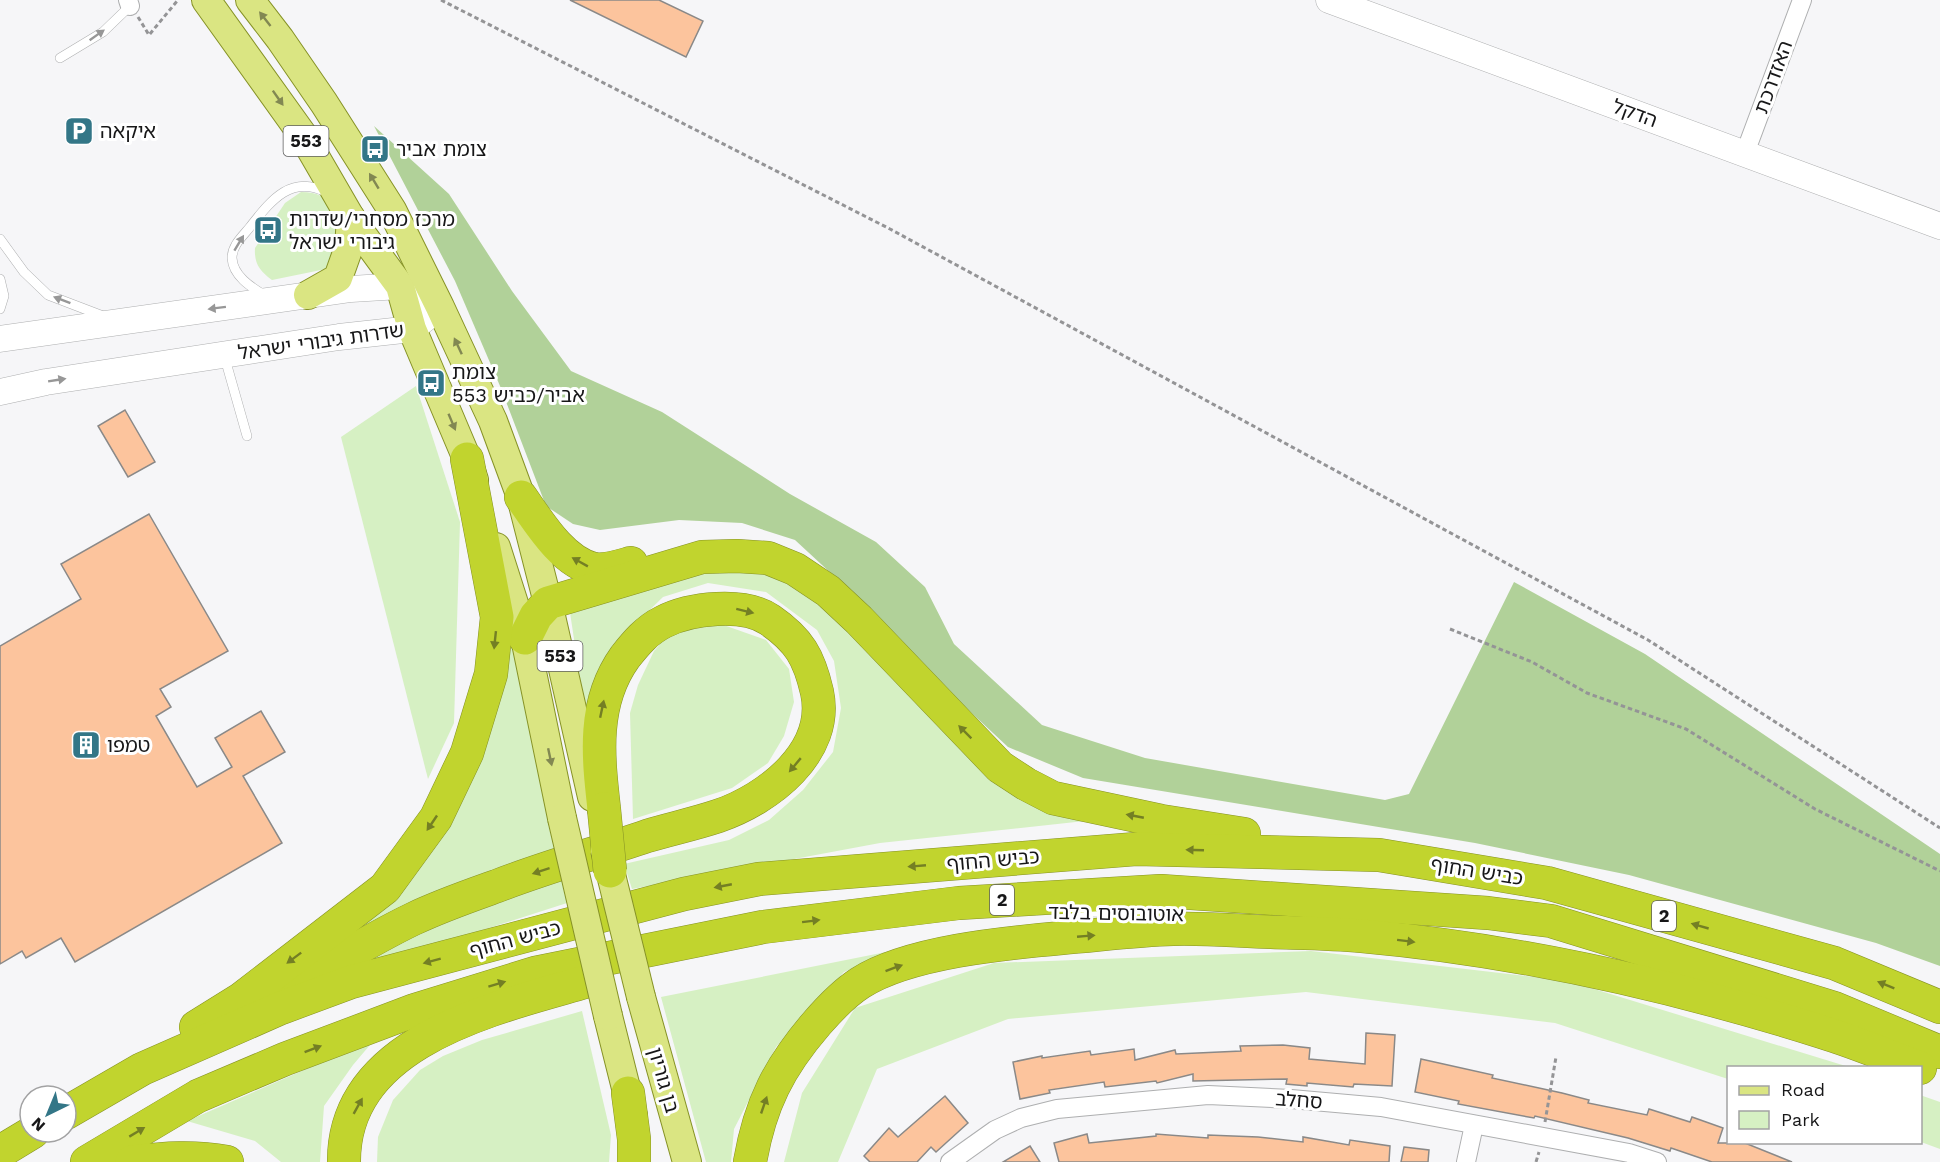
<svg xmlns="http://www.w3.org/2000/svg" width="1940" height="1162" font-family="'Work Sans','Noto Sans Hebrew',sans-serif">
<rect width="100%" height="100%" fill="#f6f6f8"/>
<g fill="#d6f0c3">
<path d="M301 192C334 192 335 213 343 239L326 269 272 280C260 271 254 264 255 248L285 203Z"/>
<path d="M416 386 460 522 454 723 428 779 341 437Z"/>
<path d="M723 568 771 575 821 602 936 721 1094 820 880 843 632 889 624 864 729 840 769 820 803 790 833 752 841 708 834 661 817 630 766 592 708 583 663 597 619 640 585 712 569 606Z"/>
<path d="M509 616 559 851 348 935 446 828 470 786 496 705Z"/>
<path d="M715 622 766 640 789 669 794 702 784 736 768 763 732 788 633 819 630 713 638 685 654 651 671 632Z"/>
<path d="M563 874 567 903 324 981 383 947Z"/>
<path d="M896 950 844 972 776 1047 734 1129 731 1162H706L661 997Z"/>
<path d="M1311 951 1568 981 1849 1067 1728 1068V1079L1555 1023 1306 992 1008 1019 877 1069 838 1162H784L802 1093 855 1008 994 963Z"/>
<path d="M582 1011 611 1135 609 1162H377L378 1137 393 1100 420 1070 443 1056 482 1040Z"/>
<path d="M375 1039 353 1065 324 1106 320 1162H281L255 1141 187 1121Z"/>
<path d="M1920 1095 1940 1102V1149L1921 1142Z"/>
</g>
<path fill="#b1d199" d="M374 126 449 194 512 291 571 371 662 412 790 494 876 542 925 587 954 644 1042 725 1145 758 1385 800 1409 794 1514 582 1645 654 1940 854V966L1876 943 1629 875 1475 843 1083 778 1008 747 963 705 861 601 795 540 742 523 679 520 600 530 573 524 546 506 500 386 455 281Z"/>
<g fill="#fcc49d" stroke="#8a8988" stroke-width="1.5">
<path d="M570 0H659L703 21 686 57Z"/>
<path d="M125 410 155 462 128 477 98 426Z"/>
<path d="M149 514 228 651 160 689 171 707 156 716 197 787 232 767 215 738 261 711 285 752 243 776 282 843 75 962 61 938 26 958 22 951 0 964V646L81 599 61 564Z"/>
<path d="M1366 1033 1395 1035 1392 1086 1354 1084 1353 1087 1307 1083V1086L1286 1084 1287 1079 1193 1081V1074L1157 1083 1156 1081 1105 1087 1104 1082 1049 1090 1050 1093 1020 1099 1013 1062 1042 1056V1058L1090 1051 1091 1055 1134 1049 1135 1060 1175 1050 1176 1054 1241 1051 1240 1046 1283 1045 1310 1048 1309 1059 1365 1064Z"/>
<path d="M1421 1059 1493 1075 1492 1078 1562 1093 1589 1100 1588 1103 1647 1115 1649 1109 1690 1122 1692 1117 1723 1128 1718 1143H1745L1792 1162H1712L1671 1148 1670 1151 1628 1138 1535 1116 1534 1118 1458 1104 1459 1101 1415 1092Z"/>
<path d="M945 1096 968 1123 936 1152 931 1147 917 1162H870L864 1156 889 1128 898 1137Z"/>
<path d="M1087 1134 1089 1143 1156 1136V1134L1208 1138V1135L1258 1137 1303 1142V1137L1349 1145 1350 1140 1390 1146 1389 1162H1059L1054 1143Z"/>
<path d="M1030 1146 1040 1162H1003Z"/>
<path d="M1404 1147 1429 1150 1428 1162H1401Z"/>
</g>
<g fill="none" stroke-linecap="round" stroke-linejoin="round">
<g stroke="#aeafb0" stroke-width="10">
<g id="lane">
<path d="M60 58 103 32 130 6"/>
<path d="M0 239 24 272 48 295 103 316"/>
<path d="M0 279 4 296 0 309"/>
<path d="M264 295C251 287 233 276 232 258 232 245 243 236 250 227 270 202 290 174 326 192"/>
<path d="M224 355 247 436"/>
<path d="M1077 912 1165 913"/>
</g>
</g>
<g stroke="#aeafb0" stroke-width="20">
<g id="street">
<path d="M128 0 130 6"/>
<path d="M1745 153 1802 0"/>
<path d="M950 1162 995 1130 1021 1118 1057 1109 1208 1095 1291 1099 1381 1107 1629 1153 1657 1162"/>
<path d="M1466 1162 1474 1125"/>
</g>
</g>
<g stroke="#aeafb0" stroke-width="27">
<g id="secondary">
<path d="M1329 0 1940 226"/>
<path d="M0 339 351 289 400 286 440 307 412 329 339 337 46 382 0 392"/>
</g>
</g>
<g stroke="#869226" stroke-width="30">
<g id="primary">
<path d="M206 0 302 134 353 222 400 286 412 329 467 459 474 480"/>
<path d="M250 0 280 39 324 103 392 210 440 307 493 421 521 497 548 603 592 797"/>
<path d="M308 295 338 278 349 247 351 218"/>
<path d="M496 547 525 638 562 818"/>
<path d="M641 997 687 1162"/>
<path d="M608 1016 633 1116"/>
</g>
</g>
<g stroke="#869226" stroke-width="34">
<g id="highway">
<path d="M521 497C538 521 562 562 594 569 605 571 620 566 631 563"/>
<path d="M525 638 536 616 548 603 702 557 737 556 768 558 795 569 828 591 859 620 1000 767 1026 784 1053 798 1161 821 1244 834"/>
<path d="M289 988C330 965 371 939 413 919 440 906 469 896 497 886 546 867 597 853 647 836 670 829 694 824 718 816 768 799 830 752 817 692 809 657 799 640 770 620 744 602 690 608 663 622 647 630 636 643 625 657 592 703 598 756 604 809"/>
<path d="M196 1027 241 999 385 888 436 818 467 753 491 674 497 617 467 459"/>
<path d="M628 1093 634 1139V1162"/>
<path d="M66 1113 142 1069 281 1008 351 982 684 894 759 879 1136 849 1379 855 1547 883 1834 963 1940 1007"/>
<path d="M0 1152 33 1132"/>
<path d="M87 1162 198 1096 285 1059 415 1010 535 973 763 927 959 903 1161 891 1488 913 1551 921 1834 1008 1940 1052"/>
<path d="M132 1162C165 1158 194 1156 227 1162"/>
<path d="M344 1162C343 1041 495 1008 585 982"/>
<path d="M750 1162C760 1104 779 1067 817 1023 830 1008 843 994 860 983 908 952 1005 943 1062 938 1099 935 1136 930 1173 929 1205 928 1238 931 1271 932 1301 933 1332 933 1362 936 1518 950 1673 985 1822 1032 1855 1042 1888 1056 1920 1068"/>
</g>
</g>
<g stroke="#949496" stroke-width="3" stroke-dasharray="4.5 3" stroke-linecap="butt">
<path d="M441 0 890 229 1648 640 1940 828"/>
<path d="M138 17 149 35 178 0"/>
<path d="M1450 629 1532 662 1587 693 1686 729 1815 809 1940 871"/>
<path d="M1545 1122 1556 1057"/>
<path d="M1536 1162 1539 1152"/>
</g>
<use href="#lane" stroke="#fff" stroke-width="9"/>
<use href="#street" stroke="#fff" stroke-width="18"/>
<use href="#secondary" stroke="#fff" stroke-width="26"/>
<use href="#primary" stroke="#dae582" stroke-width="28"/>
<use href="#highway" stroke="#c1d42e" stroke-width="33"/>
<g stroke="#869226" stroke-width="30" stroke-linecap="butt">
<g id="primary-bridge">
<path d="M562 818 608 1016"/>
<path d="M605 850 641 997"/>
</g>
</g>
<g stroke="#869226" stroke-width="34" stroke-linecap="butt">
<path id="highway-bridge" d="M604 809 610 871"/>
</g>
<use href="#primary-bridge" stroke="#dae582" stroke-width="28"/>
<use href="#highway-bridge" stroke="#c1d42e" stroke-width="33"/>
</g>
<defs><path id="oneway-solid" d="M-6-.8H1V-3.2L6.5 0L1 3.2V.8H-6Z" transform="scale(1.5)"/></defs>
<g fill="#828852">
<use href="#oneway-solid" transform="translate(265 19) rotate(-128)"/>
<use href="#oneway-solid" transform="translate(278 98) rotate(55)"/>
<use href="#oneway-solid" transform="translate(374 181) rotate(-121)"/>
<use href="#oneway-solid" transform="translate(458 346) rotate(-115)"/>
<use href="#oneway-solid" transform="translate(452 422) rotate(67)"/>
<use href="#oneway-solid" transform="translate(550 757) rotate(78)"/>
</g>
<g fill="#979797">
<use href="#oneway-solid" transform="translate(97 35) rotate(-35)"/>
<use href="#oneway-solid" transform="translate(239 243) rotate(-59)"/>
<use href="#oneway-solid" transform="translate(62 300) rotate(-159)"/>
<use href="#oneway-solid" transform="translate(217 308) rotate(173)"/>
<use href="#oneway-solid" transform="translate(57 380) rotate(-9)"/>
</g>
<g fill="#747f24">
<use href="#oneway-solid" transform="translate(580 562) rotate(-151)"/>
<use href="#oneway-solid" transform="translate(745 611) rotate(14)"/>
<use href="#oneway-solid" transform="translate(495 640) rotate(96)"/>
<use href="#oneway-solid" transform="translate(602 709) rotate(-78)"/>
<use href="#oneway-solid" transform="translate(965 732) rotate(-135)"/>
<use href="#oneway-solid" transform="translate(795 765) rotate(130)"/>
<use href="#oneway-solid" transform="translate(1135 816) rotate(-169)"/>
<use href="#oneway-solid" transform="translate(432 823) rotate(124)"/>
<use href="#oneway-solid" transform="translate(1195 850) rotate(-178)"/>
<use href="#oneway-solid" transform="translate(917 866) rotate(175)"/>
<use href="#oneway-solid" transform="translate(541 871) rotate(162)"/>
<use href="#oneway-solid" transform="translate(723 886) rotate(169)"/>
<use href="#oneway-solid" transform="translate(811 921) rotate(-7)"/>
<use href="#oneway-solid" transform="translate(1700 926) rotate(-164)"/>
<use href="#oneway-solid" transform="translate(1086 936) rotate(-5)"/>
<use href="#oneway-solid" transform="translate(1406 941) rotate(7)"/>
<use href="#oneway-solid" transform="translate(294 958) rotate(143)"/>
<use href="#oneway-solid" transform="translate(432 961) rotate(165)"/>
<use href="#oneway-solid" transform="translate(894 968) rotate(-20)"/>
<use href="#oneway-solid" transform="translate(497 984) rotate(-17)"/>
<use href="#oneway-solid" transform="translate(1886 985) rotate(-158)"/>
<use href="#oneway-solid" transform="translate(313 1049) rotate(-21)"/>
<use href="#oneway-solid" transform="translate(764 1105) rotate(-71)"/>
<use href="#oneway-solid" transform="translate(358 1106) rotate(-61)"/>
<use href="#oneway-solid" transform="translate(137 1132) rotate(-31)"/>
</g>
<defs>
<g id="parking-square" transform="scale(1.5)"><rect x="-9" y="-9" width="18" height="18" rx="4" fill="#337687" stroke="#fff"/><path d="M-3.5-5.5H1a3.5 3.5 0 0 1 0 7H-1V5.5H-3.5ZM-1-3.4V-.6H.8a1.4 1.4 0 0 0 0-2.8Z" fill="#fff"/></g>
<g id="bus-square" transform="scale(1.5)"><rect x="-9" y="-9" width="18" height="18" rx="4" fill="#337687" stroke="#fff"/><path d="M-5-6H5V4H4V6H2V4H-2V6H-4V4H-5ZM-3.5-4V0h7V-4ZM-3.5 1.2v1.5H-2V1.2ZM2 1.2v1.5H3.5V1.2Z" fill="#fff"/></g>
<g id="building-square" transform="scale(1.5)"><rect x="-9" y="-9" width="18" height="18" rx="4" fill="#337687" stroke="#fff"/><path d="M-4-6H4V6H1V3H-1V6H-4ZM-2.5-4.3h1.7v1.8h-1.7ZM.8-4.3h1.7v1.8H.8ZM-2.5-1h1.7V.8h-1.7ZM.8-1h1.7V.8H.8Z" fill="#fff"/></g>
</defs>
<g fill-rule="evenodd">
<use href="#parking-square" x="79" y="131"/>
<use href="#bus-square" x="375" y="149"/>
<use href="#bus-square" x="268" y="230"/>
<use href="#bus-square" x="431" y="383"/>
<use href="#building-square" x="86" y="745"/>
</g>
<g text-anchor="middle" stroke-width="6" stroke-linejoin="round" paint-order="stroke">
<g fill="#fff" stroke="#5d5d5d" stroke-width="1.5">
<rect x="283.5" y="126" width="45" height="30" rx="4.5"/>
<rect x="537.5" y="641" width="45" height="30" rx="4.5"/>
<rect x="990" y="885" width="24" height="30" rx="4.5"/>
<rect x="1652" y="901" width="24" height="30" rx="4.5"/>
</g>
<g font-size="18" font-weight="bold" fill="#171718">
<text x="306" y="147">553</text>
<text x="560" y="662">553</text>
<text x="1002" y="906">2</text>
<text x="1664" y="922">2</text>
</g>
<g font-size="20" fill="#171718" stroke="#fff">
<text transform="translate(1773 77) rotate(-70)" y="7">האזדרכת</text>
<text transform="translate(1635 113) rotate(20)" y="7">הדקל</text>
<text transform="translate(321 341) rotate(-8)" y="7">שדרות גיבורי ישראל</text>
<text transform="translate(993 860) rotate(-5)" y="7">כביש החוף</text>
<text transform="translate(1477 871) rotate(9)" y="7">כביש החוף</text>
<text transform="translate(1116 913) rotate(1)" y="7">אוטובוסים בלבד</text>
<text transform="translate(515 939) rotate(-15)" y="7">כביש החוף</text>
<text transform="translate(664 1080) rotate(74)" y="7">בן גוריון</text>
<text transform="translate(1299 1100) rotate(4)" y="7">סחלב</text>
</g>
<g font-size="20" fill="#171718" stroke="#fff" text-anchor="start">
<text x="100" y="138">איקאה</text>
<text x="396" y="156">צומת אביר</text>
<text x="289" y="226">מרכז מסחרי/שדרות<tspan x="289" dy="23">גיבורי ישראל</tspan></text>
<text x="452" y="379">צומת<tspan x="452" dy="23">אביר/כביש 553</tspan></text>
<text x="107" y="752">טמפו</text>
</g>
</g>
<rect x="1727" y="1066" width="195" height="78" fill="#ffffff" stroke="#a2a2a3" stroke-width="1.5"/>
<rect x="1739" y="1086" width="30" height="9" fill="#dae582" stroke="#a2a2a3" stroke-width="1.5"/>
<text x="1781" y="1096" font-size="18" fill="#171718">Road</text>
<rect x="1739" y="1111" width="30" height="18" fill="#d6f0c3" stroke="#a2a2a3" stroke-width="1.5"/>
<text x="1781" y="1126" font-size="18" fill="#171718">Park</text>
<g transform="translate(48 1114) rotate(223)"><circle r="28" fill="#ffffff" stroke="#a2a2a3" stroke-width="1.5"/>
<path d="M0-4.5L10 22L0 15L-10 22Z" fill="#337687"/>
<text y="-9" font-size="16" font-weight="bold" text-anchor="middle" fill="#171718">N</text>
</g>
</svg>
